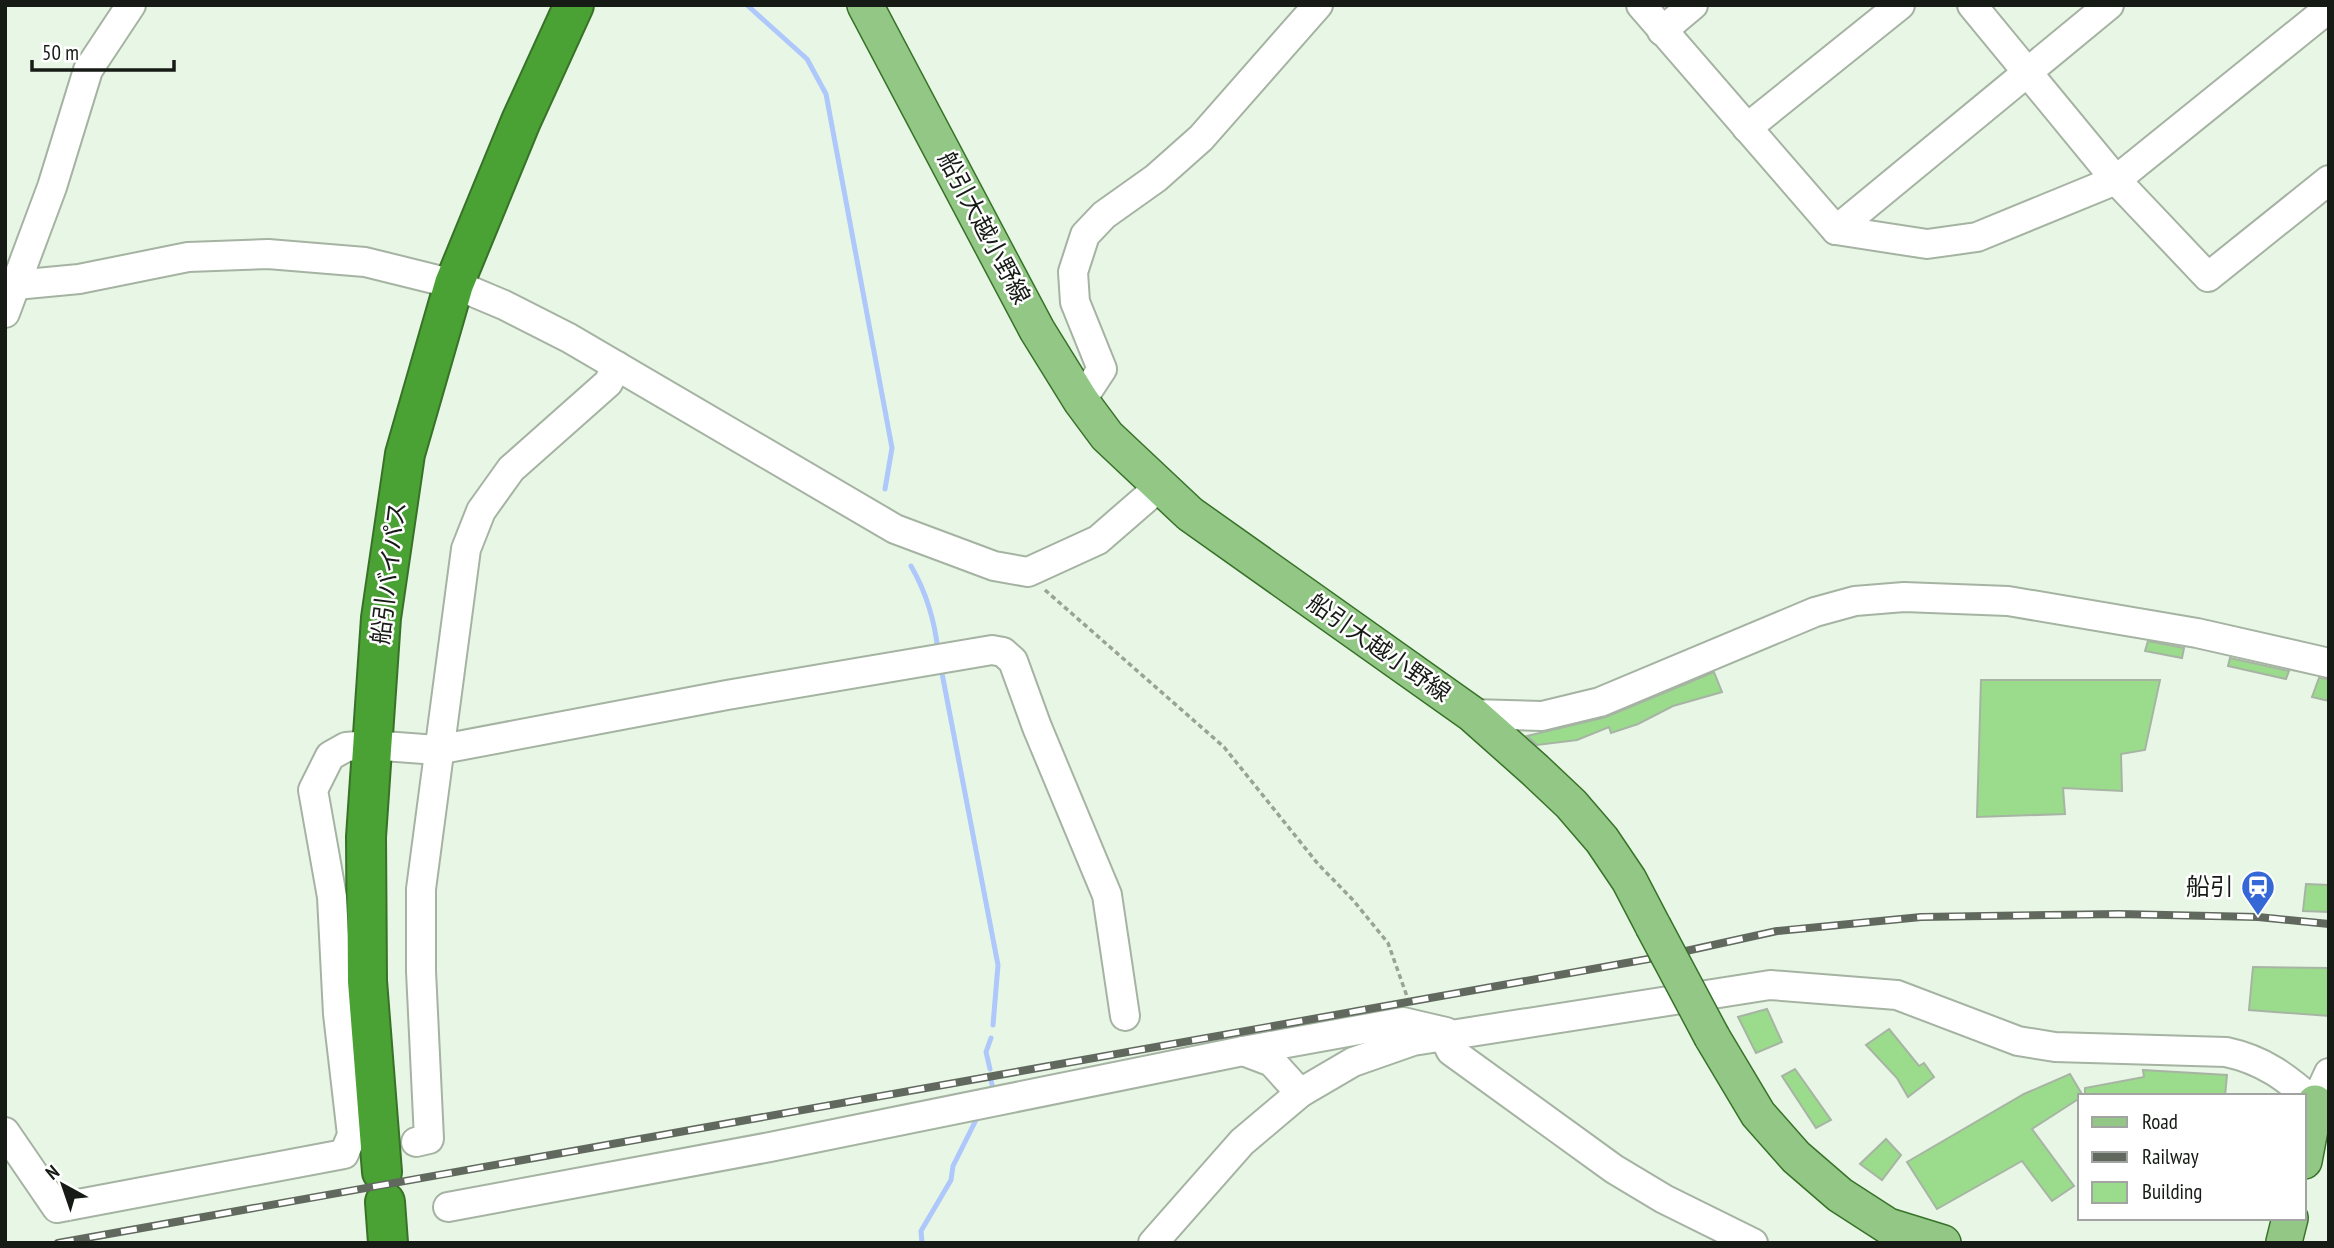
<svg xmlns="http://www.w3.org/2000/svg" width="2334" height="1248" font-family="'PT Sans Narrow','Noto Sans JP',sans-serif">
<rect width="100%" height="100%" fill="#e8f6e5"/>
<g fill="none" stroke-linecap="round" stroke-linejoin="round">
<g stroke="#aec8fb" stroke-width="5">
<path d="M747 5 807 59 826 94 892 448 885 489"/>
<path d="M911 566C926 592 935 621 938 652"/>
<path d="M941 668 998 965 993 1025"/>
<path d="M990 1069 986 1052 991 1038"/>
<path d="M991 1080 994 1094"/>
<path d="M922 1243 921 1231 951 1180 953 1166 977 1118"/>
</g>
</g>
<g fill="#9adc8b" stroke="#a7b4a4" stroke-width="2">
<path d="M2148 641 2184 648 2182 658 2145 651Z"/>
<path d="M2230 658 2289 671 2286 679 2228 666Z"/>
<path d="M1714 672 1722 692 1673 706 1638 724 1611 733 1609 727 1577 740 1537 745 1527 736 1606 717Z"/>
<path d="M2319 678 2329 679V701L2312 697Z"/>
<path d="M1981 680H2160L2145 750 2121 754 2122 791 2063 788 2065 814 1977 817Z"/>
<path d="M2306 884 2329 885V912L2303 911Z"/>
<path d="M2253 967 2329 968V1016L2249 1010Z"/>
<path d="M1767 1009 1782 1042 1756 1053 1738 1017Z"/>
<path d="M1889 1029 1919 1066 1924 1063 1934 1077 1908 1097 1897 1078 1866 1045Z"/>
<path d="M1795 1069 1831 1120 1816 1128 1782 1076Z"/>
<path d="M2143 1070 2227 1075 2225 1096H2085V1088L2144 1077Z"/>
<path d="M2070 1074 2083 1096 2032 1129 2074 1186 2052 1201 2022 1161 1937 1209 1907 1162 2024 1094Z"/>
<path d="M1886 1139 1901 1155 1882 1180 1860 1164Z"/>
</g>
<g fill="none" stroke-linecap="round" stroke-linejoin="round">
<g stroke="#a5b3a2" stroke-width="32">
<g id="minor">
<path d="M1641 5 1836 230 1927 244 1977 237 2116 180 2329 8"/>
<path d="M1972 5 2116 180 2208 277 2329 180"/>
<path d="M1662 31 1693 5"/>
<path d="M1747 128 1900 5"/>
<path d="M1836 230 2109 5"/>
<path d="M5 286 79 279 188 257 268 254 365 262 454 284 504 305 569 338 895 529 994 566 1028 572 1098 540 1159 487"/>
<path d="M5 313 52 187 88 70 131 5"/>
<path d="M1081 401 1102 369 1075 302 1073 272 1085 235 1104 215 1156 178 1201 138 1318 5"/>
<path d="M1472 714 1542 716 1600 702 1815 612 1855 601 1904 597 2008 601 2197 633 2329 663"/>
<path d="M1444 1037 1451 1051 1614 1169 1664 1199 1753 1243"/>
<path d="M1243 1051 1403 1022 1446 1032"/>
<path d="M5 1132 57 1208 344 1154 352 1135 338 1014 332 897 313 790 330 756 346 747 370 745 437 750 727 695 992 650 1003 652 1013 661 1037 727 1107 895 1125 1016"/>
<path d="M416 1142 429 1139 421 971V889L466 549 481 511 511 469 608 383 617 366"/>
<path d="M448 1207 770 1147 1243 1051 1272 1062 1300 1093"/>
<path d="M1153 1243 1242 1142 1300 1093 1353 1062 1413 1041 1770 985 1897 995 2018 1041 2055 1047 2226 1052C2264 1060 2287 1078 2315 1103L2329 1073"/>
</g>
</g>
<g stroke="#387229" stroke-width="38">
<g id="major">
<path d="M865 5 1037 330 1081 401 1107 436 1190 514 1472 714 1535 770 1571 804 1602 840 1629 880 1653 926"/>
<path d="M1712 1037 1758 1114 1796 1157 1840 1195 1888 1226 1943 1243"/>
<path d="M2304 1161 2315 1103 2329 1113"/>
<path d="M2284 1242 2290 1218"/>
</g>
</g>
<g stroke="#387229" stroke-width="42">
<g id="highway">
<path d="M382 1172 367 981 366 837 381 618 405 454 454 284 521 121 574 5"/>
<path d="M385 1202 388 1243"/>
</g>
</g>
<path stroke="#99a396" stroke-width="3.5" stroke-dasharray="5 3.5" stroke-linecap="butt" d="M1045 590 1224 747 1318 864 1353 900 1388 943 1409 1002"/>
<use href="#minor" stroke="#fff" stroke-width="28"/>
<use href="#major" stroke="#92c785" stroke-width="35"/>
<use href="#highway" stroke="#4aa134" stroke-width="38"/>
<g stroke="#61695f" stroke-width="8">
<path id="rail" d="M58 1243 1654 958 1777 931 1921 917 2119 914 2258 917 2329 924"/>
</g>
<use href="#rail" stroke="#fff" stroke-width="5" stroke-dasharray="16" stroke-linecap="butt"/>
<g stroke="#387229" stroke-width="38" stroke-linecap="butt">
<path id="major-bridge" d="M1653 926 1712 1037"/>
</g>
<use href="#major-bridge" stroke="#92c785" stroke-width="35"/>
</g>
<defs>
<g id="station-pin" transform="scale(1.75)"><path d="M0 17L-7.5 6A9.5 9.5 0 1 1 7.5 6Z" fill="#3567d6" stroke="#fff"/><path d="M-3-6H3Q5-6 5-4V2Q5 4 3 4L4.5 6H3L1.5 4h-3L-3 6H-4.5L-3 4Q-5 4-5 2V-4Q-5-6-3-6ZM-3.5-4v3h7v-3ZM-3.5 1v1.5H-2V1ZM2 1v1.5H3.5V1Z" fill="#fff"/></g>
</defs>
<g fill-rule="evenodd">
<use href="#station-pin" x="2258" y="887"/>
</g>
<g text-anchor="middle" stroke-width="5" stroke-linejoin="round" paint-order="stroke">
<g font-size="24" fill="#161b15" stroke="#fff">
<text transform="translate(984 228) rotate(62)" y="8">船引大越小野線</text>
<text transform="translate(389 573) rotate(-83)" y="8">船引バイパス</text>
<text transform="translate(1379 648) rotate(35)" y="8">船引大越小野線</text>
</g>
<g font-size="24" fill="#161b15" stroke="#fff" text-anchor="end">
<text x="2234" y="895">船引</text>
</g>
</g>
<rect width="2334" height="1248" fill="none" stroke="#161b15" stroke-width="14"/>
<rect x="2078" y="1094" width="228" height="126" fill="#ffffff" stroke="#a2a4a1" stroke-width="2"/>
<rect x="2092" y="1117" width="35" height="10" fill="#92c785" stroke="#a2a4a1" stroke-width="2"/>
<text x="2142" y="1129" font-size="21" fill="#161b15">Road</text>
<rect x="2092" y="1152" width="35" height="10" fill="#61695f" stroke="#a2a4a1" stroke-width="2"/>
<text x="2142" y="1164" font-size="21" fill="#161b15">Railway</text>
<rect x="2092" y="1182" width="35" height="21" fill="#9adc8b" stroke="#a2a4a1" stroke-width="2"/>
<text x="2142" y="1199" font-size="21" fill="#161b15">Building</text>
<g transform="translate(63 1185) rotate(320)" stroke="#ffffff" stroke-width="5" paint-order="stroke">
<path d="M0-5L12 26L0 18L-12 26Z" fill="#161b15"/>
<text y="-10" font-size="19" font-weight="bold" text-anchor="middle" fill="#161b15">N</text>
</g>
<path d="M32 60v10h142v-10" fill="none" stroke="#161b15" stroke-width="3.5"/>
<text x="42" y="60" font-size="21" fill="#161b15" stroke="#ffffff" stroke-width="5" paint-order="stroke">50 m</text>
</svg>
